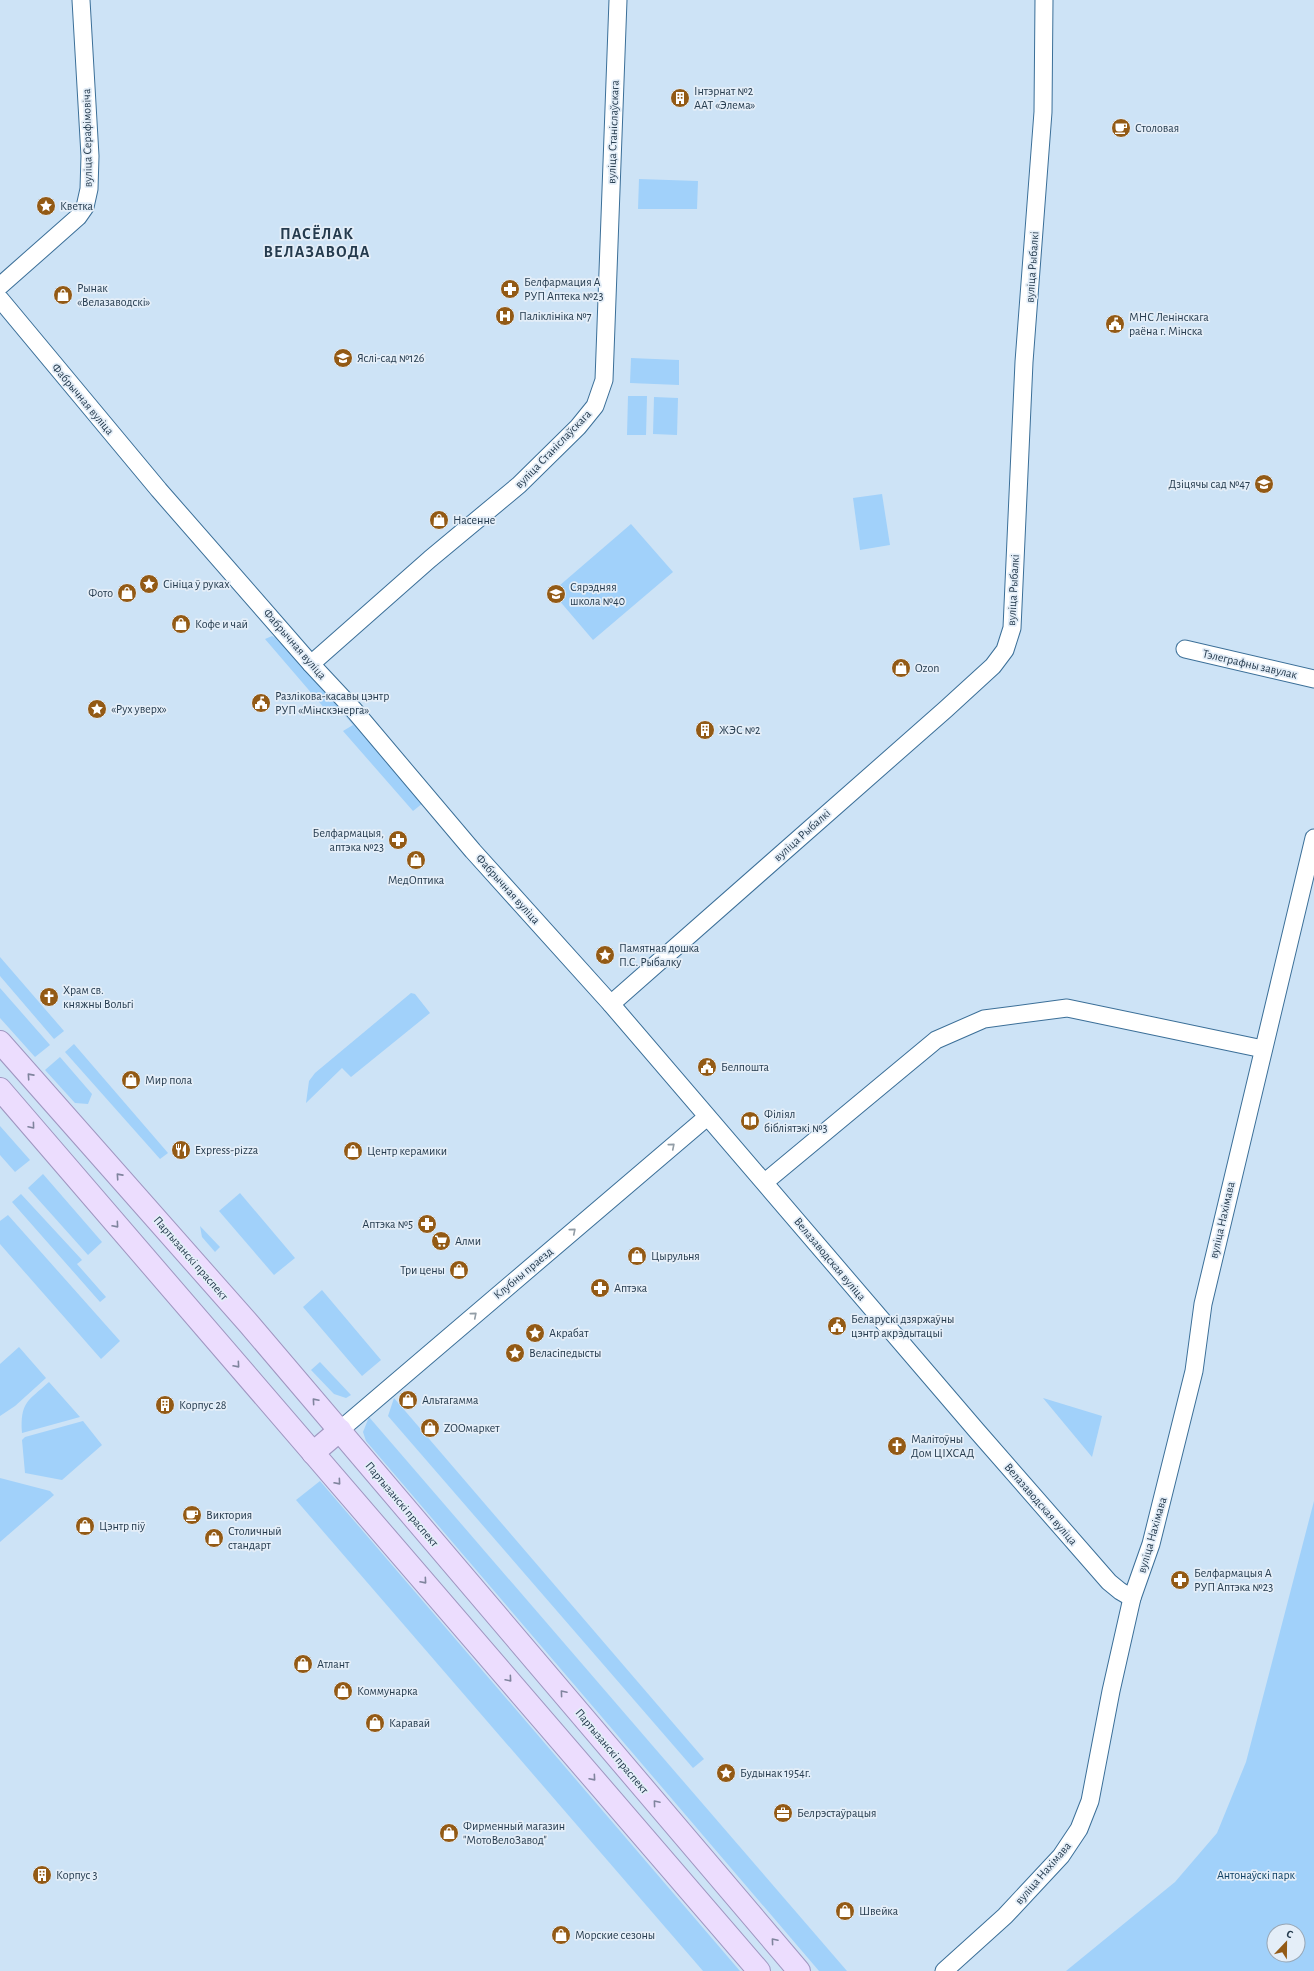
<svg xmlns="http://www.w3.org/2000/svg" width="1314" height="1971" font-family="'Alegreya Sans',sans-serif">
<rect width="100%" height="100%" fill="#cde3f6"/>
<g fill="#a1d1fa" fill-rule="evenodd">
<path d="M639 179 698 181 697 209H638Z"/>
<path d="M631 358 679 360V385L630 383Z"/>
<path d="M628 396H647L646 435H627Z"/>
<path d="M654 397 678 398 677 435 653 434Z"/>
<path d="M882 494 890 545 860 550 853 498Z"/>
<path d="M631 524 673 572 593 640 552 592Z"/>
<path d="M272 636 278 639 423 803 413 811 343 731 353 725 338 707 332 717 265 639Z"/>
<path d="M0 957 64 1031 54 1039 0 976Z"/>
<path d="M0 988 50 1045 35 1057 0 1018Z"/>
<path d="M411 993 415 994 430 1013 351 1077 342 1068 306 1103 309 1081 315 1073Z"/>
<path d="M74 1044 168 1153 160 1159 65 1052Z"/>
<path d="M60 1057 92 1094 88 1104 75 1103 45 1070Z"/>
<path d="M0 1126 30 1160 15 1172 0 1155Z"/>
<path d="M43 1174 102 1242 88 1255 28 1188Z"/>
<path d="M240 1193 295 1258 274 1275 219 1211Z"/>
<path d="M21 1194 82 1260 77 1264 106 1297 100 1302 12 1202Z"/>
<path d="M8 1215 120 1341 101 1359 0 1244V1221Z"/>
<path d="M200 1226 220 1247 215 1252 202 1237Z"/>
<path d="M322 1290 381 1360 362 1376 303 1307Z"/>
<path d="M19 1347 46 1378 15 1406 0 1416V1364Z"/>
<path d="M320 1362 351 1395 346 1398 334 1394 311 1370Z"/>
<path d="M49 1382 80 1417 22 1433C20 1402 28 1401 49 1382Z"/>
<path d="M394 1398 704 1759 693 1768 388 1416Z"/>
<path d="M1043 1398 1102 1416 1092 1457Z"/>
<path d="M369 1417 847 1971H819L366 1441 363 1432Z"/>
<path d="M83 1421 102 1445 62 1480 25 1473 22 1440 25 1437Z"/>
<path d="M0 1478 50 1491 54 1495 0 1542Z"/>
<path d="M320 1481 740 1971H703L296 1500Z"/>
<path d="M1314 1501V1971H1066L1175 1882 1217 1833 1246 1762ZM1274 1931H1298V1955H1274Z"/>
</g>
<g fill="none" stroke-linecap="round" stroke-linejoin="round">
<g stroke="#3b6f98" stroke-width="19">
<g id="street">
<path d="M0 286 78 217 85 207 89 189 90 156 81 0"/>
<path d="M0 299 159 490 311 664 353 709 473 851 611 1004 977 1431 1109 1582 1120 1591 1132 1598"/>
<path d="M1185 649 1314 679"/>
<path d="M311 664 430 559 519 485 578 427 595 406 604 380 618 0"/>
<path d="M611 1004 946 709 993 666 1005 650 1012 628 1024 362 1043 112 1044 0"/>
<path d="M765 1182 936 1040 984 1019 1067 1008 1263 1049"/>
<path d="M340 1430 707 1117"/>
<path d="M944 1971 1005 1916 1061 1856 1079 1829 1090 1801 1111 1691 1132 1598 1151 1544 1194 1371 1203 1304 1314 838"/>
</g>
</g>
<g stroke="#9f96c0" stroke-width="24">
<g id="primary">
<path d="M0 1042 249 1324 799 1971"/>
<path d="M0 1089 759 1971"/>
<path d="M313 1453 340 1430"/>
</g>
</g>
<use href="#street" stroke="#fff" stroke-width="17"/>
<use href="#primary" stroke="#ecddfe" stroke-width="22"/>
</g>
<defs><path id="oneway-chevron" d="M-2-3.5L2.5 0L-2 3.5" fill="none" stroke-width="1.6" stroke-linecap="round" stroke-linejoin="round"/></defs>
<g stroke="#7f849d">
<use href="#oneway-chevron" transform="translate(30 1076) rotate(-132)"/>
<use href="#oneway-chevron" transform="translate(32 1126) rotate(50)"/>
<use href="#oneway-chevron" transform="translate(119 1176) rotate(-132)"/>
<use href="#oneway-chevron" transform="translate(116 1225) rotate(49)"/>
<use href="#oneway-chevron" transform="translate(237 1365) rotate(49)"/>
<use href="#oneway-chevron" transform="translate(315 1401) rotate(-131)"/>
<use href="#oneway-chevron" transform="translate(338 1482) rotate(49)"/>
<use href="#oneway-chevron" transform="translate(424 1581) rotate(49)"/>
<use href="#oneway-chevron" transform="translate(509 1679) rotate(49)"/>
<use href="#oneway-chevron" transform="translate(563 1693) rotate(-130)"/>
<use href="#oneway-chevron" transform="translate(593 1778) rotate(49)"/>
<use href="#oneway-chevron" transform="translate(656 1803) rotate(-130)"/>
<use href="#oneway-chevron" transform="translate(774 1941) rotate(-130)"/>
</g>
<g stroke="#929da6">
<use href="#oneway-chevron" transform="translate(672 1146) rotate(-40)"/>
<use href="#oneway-chevron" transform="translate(573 1231) rotate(-40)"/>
<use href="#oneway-chevron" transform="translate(474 1315) rotate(-40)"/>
</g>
<defs>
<g id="building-disc" transform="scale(1)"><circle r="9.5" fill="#935a15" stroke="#e4eef8"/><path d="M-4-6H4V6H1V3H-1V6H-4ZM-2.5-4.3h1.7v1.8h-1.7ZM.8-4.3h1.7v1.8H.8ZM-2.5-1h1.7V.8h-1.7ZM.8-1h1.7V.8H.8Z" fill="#fff"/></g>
<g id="cafe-disc" transform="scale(1)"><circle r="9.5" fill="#935a15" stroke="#e4eef8"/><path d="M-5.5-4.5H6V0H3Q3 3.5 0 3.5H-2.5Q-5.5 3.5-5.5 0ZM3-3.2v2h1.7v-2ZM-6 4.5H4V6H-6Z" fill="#fff"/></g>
<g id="sight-disc" transform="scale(1)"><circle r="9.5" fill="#935a15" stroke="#e4eef8"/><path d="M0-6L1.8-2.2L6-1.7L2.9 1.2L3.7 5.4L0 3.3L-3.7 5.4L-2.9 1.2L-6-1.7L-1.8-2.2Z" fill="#fff"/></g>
<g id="pharmacy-disc" transform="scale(1)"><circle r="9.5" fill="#935a15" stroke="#e4eef8"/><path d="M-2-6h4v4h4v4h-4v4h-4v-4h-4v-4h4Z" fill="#fff"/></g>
<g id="shop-disc" transform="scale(1)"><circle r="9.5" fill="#935a15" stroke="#e4eef8"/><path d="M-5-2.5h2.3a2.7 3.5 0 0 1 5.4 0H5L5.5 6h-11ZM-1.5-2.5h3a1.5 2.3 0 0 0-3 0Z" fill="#fff"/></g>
<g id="hospital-disc" transform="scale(1)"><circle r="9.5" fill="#935a15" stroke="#e4eef8"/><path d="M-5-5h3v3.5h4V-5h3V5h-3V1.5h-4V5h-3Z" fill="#fff"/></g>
<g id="civic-disc" transform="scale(1)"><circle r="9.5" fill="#935a15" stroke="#e4eef8"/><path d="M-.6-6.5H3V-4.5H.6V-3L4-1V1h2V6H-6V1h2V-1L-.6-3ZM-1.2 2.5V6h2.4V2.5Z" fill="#fff"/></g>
<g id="school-disc" transform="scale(1)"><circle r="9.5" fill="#935a15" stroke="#e4eef8"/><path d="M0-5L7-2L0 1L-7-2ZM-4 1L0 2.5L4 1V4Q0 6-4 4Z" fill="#fff"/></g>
<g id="church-disc" transform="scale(1)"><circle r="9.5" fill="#935a15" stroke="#e4eef8"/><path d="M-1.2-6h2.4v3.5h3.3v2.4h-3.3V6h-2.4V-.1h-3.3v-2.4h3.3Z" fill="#fff"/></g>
<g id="library-disc" transform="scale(1)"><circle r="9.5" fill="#935a15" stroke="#e4eef8"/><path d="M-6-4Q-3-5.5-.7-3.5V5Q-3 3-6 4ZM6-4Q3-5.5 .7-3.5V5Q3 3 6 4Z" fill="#fff"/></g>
<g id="restaurant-disc" transform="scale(1)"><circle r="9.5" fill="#935a15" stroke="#e4eef8"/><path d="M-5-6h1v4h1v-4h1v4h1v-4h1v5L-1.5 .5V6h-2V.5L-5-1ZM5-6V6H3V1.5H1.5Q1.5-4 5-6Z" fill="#fff"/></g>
<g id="supermarket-disc" transform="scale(1)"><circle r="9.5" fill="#935a15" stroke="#e4eef8"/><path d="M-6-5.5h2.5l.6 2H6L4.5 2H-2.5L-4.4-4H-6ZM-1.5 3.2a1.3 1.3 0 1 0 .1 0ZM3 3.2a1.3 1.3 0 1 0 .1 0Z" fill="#fff"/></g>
<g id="office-disc" transform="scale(1)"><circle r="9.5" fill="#935a15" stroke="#e4eef8"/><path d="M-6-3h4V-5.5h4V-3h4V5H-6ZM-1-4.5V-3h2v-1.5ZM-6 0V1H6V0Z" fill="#fff"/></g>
</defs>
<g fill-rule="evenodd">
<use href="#building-disc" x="680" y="98"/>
<use href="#cafe-disc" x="1121" y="128"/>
<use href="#sight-disc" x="46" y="206"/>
<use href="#pharmacy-disc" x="510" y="289"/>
<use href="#shop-disc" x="63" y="295"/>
<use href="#hospital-disc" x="505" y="316"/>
<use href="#civic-disc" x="1115" y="324"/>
<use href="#school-disc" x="343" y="358"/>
<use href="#school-disc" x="1264" y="484"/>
<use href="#shop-disc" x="439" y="520"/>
<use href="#sight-disc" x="149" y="584"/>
<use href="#shop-disc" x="127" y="593"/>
<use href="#school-disc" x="556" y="594"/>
<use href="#shop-disc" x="181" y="624"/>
<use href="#shop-disc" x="901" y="668"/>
<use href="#civic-disc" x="261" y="703"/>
<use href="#sight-disc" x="97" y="709"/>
<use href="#building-disc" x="705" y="730"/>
<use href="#pharmacy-disc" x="398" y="840"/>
<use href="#shop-disc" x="416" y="860"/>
<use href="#sight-disc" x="605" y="955"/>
<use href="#church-disc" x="49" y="997"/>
<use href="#civic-disc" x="707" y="1067"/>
<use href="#shop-disc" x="131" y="1080"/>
<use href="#library-disc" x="750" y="1121"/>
<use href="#restaurant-disc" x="181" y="1150"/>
<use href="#shop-disc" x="353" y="1151"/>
<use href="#pharmacy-disc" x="427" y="1224"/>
<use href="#supermarket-disc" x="441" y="1241"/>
<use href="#shop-disc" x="637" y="1256"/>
<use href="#shop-disc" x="459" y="1270"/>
<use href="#pharmacy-disc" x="600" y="1288"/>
<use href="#civic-disc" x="837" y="1326"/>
<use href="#sight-disc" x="535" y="1333"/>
<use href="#sight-disc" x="515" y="1353"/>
<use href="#shop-disc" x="408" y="1400"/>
<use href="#building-disc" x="165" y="1405"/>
<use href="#shop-disc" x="430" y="1428"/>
<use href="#church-disc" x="897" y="1446"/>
<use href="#cafe-disc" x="192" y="1515"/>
<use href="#shop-disc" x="85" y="1526"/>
<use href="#shop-disc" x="214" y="1538"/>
<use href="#pharmacy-disc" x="1180" y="1580"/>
<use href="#shop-disc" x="303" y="1664"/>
<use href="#shop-disc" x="343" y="1691"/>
<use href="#shop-disc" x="375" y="1723"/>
<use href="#sight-disc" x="726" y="1773"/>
<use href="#office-disc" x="783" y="1813"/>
<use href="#shop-disc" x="449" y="1833"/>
<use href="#building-disc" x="42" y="1875"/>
<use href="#shop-disc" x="845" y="1911"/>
<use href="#shop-disc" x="561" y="1935"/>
</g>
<g text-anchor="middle" stroke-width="3.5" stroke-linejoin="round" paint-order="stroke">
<g font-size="12" fill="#253b4e" stroke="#e4eef8" text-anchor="start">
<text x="694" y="95">Інтэрнат №2<tspan x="694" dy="14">ААТ «Элема»</tspan></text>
<text x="1135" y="132">Столовая</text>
<text x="60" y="210">Кветка</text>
<text x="524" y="286">Белфармация А<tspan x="524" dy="14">РУП Аптека №23</tspan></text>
<text x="77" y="292">Рынак<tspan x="77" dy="14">«Велазаводскі»</tspan></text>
<text x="519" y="320">Паліклініка №7</text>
<text x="1129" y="321">МНС Ленінскага<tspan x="1129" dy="14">раёна г. Мінска</tspan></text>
<text x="357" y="362">Яслі-сад №126</text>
<text x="1250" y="488" text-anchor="end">Дзіцячы сад №47</text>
<text x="453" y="524">Насенне</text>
<text x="163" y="588">Сініца ў руках</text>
<text x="570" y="591">Сярэдняя<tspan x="570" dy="14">школа №40</tspan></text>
<text x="113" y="597" text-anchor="end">Фото</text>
<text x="195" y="628">Кофе и чай</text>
<text x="915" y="672">Ozon</text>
<text x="275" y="700">Разлікова-касавы цэнтр<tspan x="275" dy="14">РУП «Мінскэнерга»</tspan></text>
<text x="111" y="713">«Рух уверх»</text>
<text x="719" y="734">ЖЭС №2</text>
<text x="384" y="837" text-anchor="end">Белфармацыя,<tspan x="384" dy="14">аптэка №23</tspan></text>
<text x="416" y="884" text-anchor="middle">МедОптика</text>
<text x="619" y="952">Памятная дошка<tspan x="619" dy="14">П.С. Рыбалку</tspan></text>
<text x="63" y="994">Храм св.<tspan x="63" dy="14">княжны Вольгі</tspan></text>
<text x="721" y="1071">Белпошта</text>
<text x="145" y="1084">Мир пола</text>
<text x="764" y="1118">Філіял<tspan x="764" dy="14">бібліятэкі №3</tspan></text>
<text x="195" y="1154">Express-pizza</text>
<text x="367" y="1155">Центр керамики</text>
<text x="413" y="1228" text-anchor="end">Аптэка №5</text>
<text x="455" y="1245">Алми</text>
<text x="651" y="1260">Цырульня</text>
<text x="445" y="1274" text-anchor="end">Три цены</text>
<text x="614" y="1292">Аптэка</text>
<text x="851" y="1323">Беларускі дзяржаўны<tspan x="851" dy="14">цэнтр акрэдытацыі</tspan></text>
<text x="549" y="1337">Акрабат</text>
<text x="529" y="1357">Веласіпедысты</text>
<text x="422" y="1404">Альтагамма</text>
<text x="179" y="1409">Корпус 28</text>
<text x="444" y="1432">ZOOмаркет</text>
<text x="911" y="1443">Малітоўны<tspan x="911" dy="14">Дом ЦІХСАД</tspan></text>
<text x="206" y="1519">Виктория</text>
<text x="99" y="1530">Цэнтр піў</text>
<text x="228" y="1535">Столичный<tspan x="228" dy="14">стандарт</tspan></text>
<text x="1194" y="1577">Белфармацыя А<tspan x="1194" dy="14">РУП Аптэка №23</tspan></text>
<text x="317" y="1668">Атлант</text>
<text x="357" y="1695">Коммунарка</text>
<text x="389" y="1727">Каравай</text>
<text x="740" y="1777">Будынак 1954г.</text>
<text x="797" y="1817">Белрэстаўрацыя</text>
<text x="463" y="1830">Фирменный магазин<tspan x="463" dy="14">"МотоВелоЗавод"</tspan></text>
<text x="56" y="1879">Корпус 3</text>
<text x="859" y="1915">Швейка</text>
<text x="575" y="1939">Морские сезоны</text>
</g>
<g font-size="12" fill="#253b4e" stroke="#e4eef8">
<text transform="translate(613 132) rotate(-88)" y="4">вуліца Станіслаўскага</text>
<text transform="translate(87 138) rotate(-91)" y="4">вуліца Серафімовіча</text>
<text transform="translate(1032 267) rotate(-86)" y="4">вуліца Рыбалкі</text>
<text transform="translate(83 399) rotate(50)" y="4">Фабрычная вуліца</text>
<text transform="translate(553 449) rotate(-46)" y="4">вуліца Станіслаўскага</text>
<text transform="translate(1013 590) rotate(-87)" y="4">вуліца Рыбалкі</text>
<text transform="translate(295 644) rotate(49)" y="4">Фабрычная вуліца</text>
<text transform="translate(1250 664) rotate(13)" y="4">Тэлеграфны завулак</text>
<text transform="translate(802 835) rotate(-42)" y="4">вуліца Рыбалкі</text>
<text transform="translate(508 889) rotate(48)" y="4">Фабрычная вуліца</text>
<text transform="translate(1222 1220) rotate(-77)" y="4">вуліца Нахімава</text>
<text transform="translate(191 1258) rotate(49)" y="4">Партызанскі праспект</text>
<text transform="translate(830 1259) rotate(50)" y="4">Велазаводская вуліца</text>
<text transform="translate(523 1273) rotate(-40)" y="4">Клубны праезд</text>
<text transform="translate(402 1504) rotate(50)" y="4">Партызанскі праспект</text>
<text transform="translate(1041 1504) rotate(49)" y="4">Велазаводская вуліца</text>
<text transform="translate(1152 1535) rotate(-74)" y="4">вуліца Нахімава</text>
<text transform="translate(612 1751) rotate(50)" y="4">Партызанскі праспект</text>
<text transform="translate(1043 1873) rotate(-49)" y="4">вуліца Нахімава</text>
</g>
<g font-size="12" fill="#104164" stroke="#e4eef8">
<text x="1256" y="1879">Антонаўскі парк</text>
</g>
<g font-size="16" font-weight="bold" letter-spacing="1" fill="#253b4e" stroke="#e4eef8">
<text x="317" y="239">ПАСЁЛАК<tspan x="317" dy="18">ВЕЛАЗАВОДА</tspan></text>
</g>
</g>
<g transform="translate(1286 1943) rotate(22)"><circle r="19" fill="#e4eef8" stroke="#98a6b4"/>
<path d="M0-3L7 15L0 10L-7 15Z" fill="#935a15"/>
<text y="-6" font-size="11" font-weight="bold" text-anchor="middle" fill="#253b4e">С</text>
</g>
</svg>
